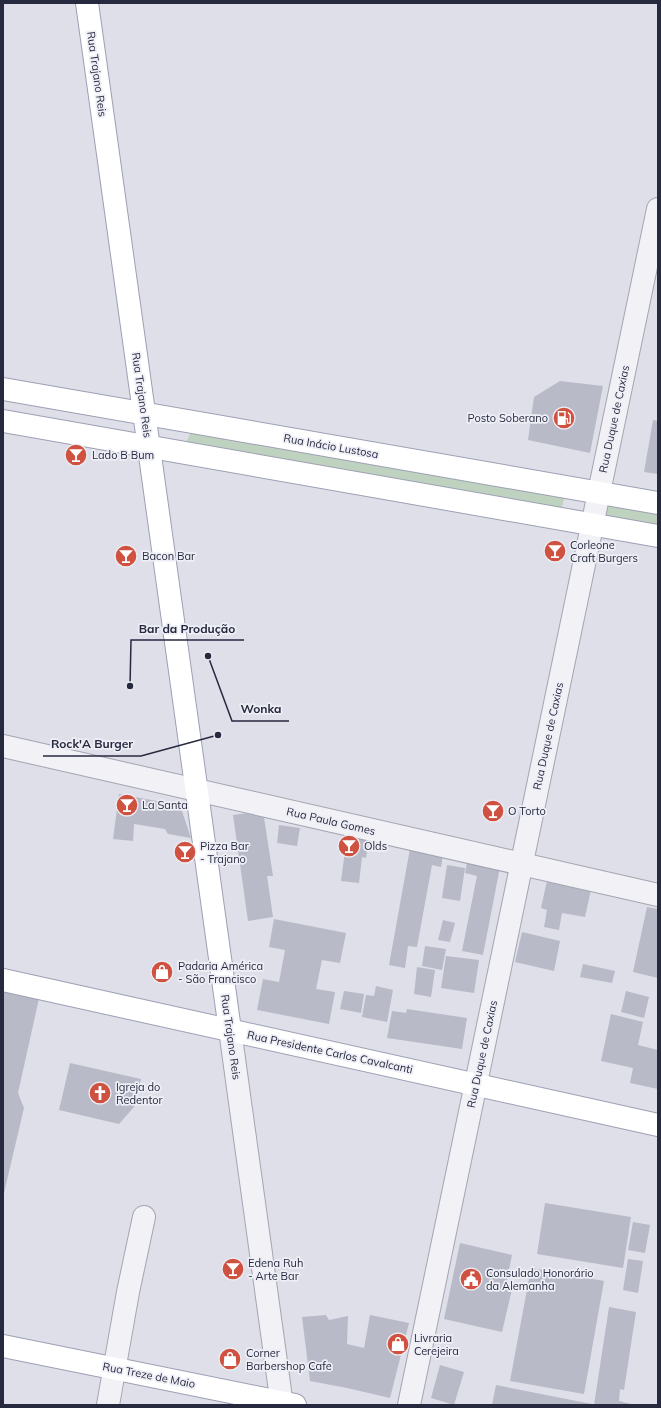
<svg xmlns="http://www.w3.org/2000/svg" width="661" height="1408" font-family="Mulish,sans-serif">
<rect width="100%" height="100%" fill="#dedfe8"/>
<g fill="#bfd2bf">
<path d="M194 427 565 494 560 516 182 450Z"/>
<path d="M608 494 658 503V534L602 524Z"/>
</g>
<g fill="#b8bac8">
<path d="M560 381 603 386 590 453 528 440 534 397Z"/>
<path d="M653 420 658 421V474L644 472Z"/>
<path d="M119 794 178 805 182 811 191 838 168 834 165 829 134 824 133 841 113 839Z"/>
<path d="M263 811 273 876H267L273 917 248 921 233 815Z"/>
<path d="M279 825 300 828 297 846 277 843Z"/>
<path d="M347 836 369 839 366 858 362 857 359 883 341 881Z"/>
<path d="M411 843 444 849 441 867 432 865 417 947 408 946 405 968 389 965Z"/>
<path d="M468 858 500 867 483 955 462 951 477 876 465 873Z"/>
<path d="M447 865 465 868 460 901 442 898Z"/>
<path d="M548 876 592 885 585 917 562 913 559 930 544 927 547 910 541 908Z"/>
<path d="M647 907 658 909V978L633 972Z"/>
<path d="M274 919 346 933 340 963 322 960 316 989 335 992 329 1024 257 1010 263 979 279 982 285 950 269 947Z"/>
<path d="M443 920 455 923 450 942 438 940Z"/>
<path d="M522 932 560 941 554 971 515 962Z"/>
<path d="M425 946 446 949 442 970 422 966Z"/>
<path d="M446 956 479 960 474 993 441 988Z"/>
<path d="M583 964 615 971 612 983 580 977Z"/>
<path d="M417 967 435 970 431 997 414 994Z"/>
<path d="M3 985 40 994 18 1093 24 1108 4 1193Z"/>
<path d="M376 986 393 990 387 1022 362 1017 366 995 374 996Z"/>
<path d="M344 991 364 994 361 1013 340 1009Z"/>
<path d="M626 991 649 997 644 1018 621 1012Z"/>
<path d="M407 1009 467 1018 462 1049 387 1038 392 1011 406 1013Z"/>
<path d="M611 1014 643 1022 638 1045 658 1050V1089L630 1083 633 1068 601 1061Z"/>
<path d="M70 1063 141 1079 134 1107 119 1124 59 1110Z"/>
<path d="M545 1203 631 1217 623 1268 537 1254Z"/>
<path d="M633 1222 650 1225 645 1253 628 1250Z"/>
<path d="M460 1243 512 1255 506 1284 513 1285 502 1332 444 1319Z"/>
<path d="M628 1259 643 1261 638 1293 623 1290Z"/>
<path d="M531 1268 604 1281 584 1394 510 1381Z"/>
<path d="M609 1307 636 1312 624 1390 620 1389 619 1401 635 1405H594Z"/>
<path d="M326 1315 329 1320 348 1316 347 1344 364 1348 370 1315 409 1323 390 1398 347 1388 310 1381 302 1317Z"/>
<path d="M440 1365 464 1372 454 1405 431 1398Z"/>
<path d="M496 1385 592 1404V1405H492Z"/>
</g>
<g fill="none" stroke-linecap="round" stroke-linejoin="round">
<g stroke="#a3a5b2" stroke-width="24">
<g id="minor">
<path d="M3 746 658 895"/>
<path d="M230 1030 282 1405"/>
<path d="M108 1405 128 1292 144 1217"/>
<path d="M409 1405 658 209"/>
</g>
</g>
<g stroke="#9da0b4" stroke-width="24">
<g id="major">
<path d="M87 3 230 1030"/>
<path d="M3 389 658 503"/>
<path d="M3 421 658 536"/>
<path d="M3 980 658 1125"/>
<path d="M3 1346 295 1405"/>
</g>
</g>
<use href="#minor" stroke="#f1f1f6" stroke-width="22"/>
<use href="#major" stroke="#fff" stroke-width="22"/>
</g>
<defs>
<g id="fuel-disc" transform="scale(1.15)"><circle r="9.5" fill="#cf5241" stroke="#eeeff6"/><path d="M-5.5-6h7V0h2V4h1.3V-2.5L3-4.5l.8-.8L6-3V5H2.5V1h-1V6h-7ZM-4.2-4.7v3.2H.2V-4.7Z" fill="#fff"/></g>
<g id="bar-disc" transform="scale(1.15)"><circle r="9.5" fill="#cf5241" stroke="#eeeff6"/><path d="M-6-5H6L.8 .8V4.5H3.5V6h-7V4.5H-.8V.8Z" fill="#fff"/></g>
<g id="shop-disc" transform="scale(1.15)"><circle r="9.5" fill="#cf5241" stroke="#eeeff6"/><path d="M-5-2.5h2.3a2.7 3.5 0 0 1 5.4 0H5L5.5 6h-11ZM-1.5-2.5h3a1.5 2.3 0 0 0-3 0Z" fill="#fff"/></g>
<g id="church-disc" transform="scale(1.15)"><circle r="9.5" fill="#cf5241" stroke="#eeeff6"/><path d="M-1.2-6h2.4v3.5h3.3v2.4h-3.3V6h-2.4V-.1h-3.3v-2.4h3.3Z" fill="#fff"/></g>
<g id="civic-disc" transform="scale(1.15)"><circle r="9.5" fill="#cf5241" stroke="#eeeff6"/><path d="M-.6-6.5H3V-4.5H.6V-3L4-1V1h2V6H-6V1h2V-1L-.6-3ZM-1.2 2.5V6h2.4V2.5Z" fill="#fff"/></g>
</defs>
<g fill-rule="evenodd">
<use href="#fuel-disc" x="564" y="418"/>
<use href="#bar-disc" x="76" y="455"/>
<use href="#bar-disc" x="555" y="551"/>
<use href="#bar-disc" x="126" y="556"/>
<use href="#bar-disc" x="127" y="805"/>
<use href="#bar-disc" x="493" y="811"/>
<use href="#bar-disc" x="349" y="846"/>
<use href="#bar-disc" x="185" y="852"/>
<use href="#shop-disc" x="162" y="972"/>
<use href="#church-disc" x="100" y="1093"/>
<use href="#bar-disc" x="233" y="1269"/>
<use href="#civic-disc" x="471" y="1279"/>
<use href="#shop-disc" x="398" y="1344"/>
<use href="#shop-disc" x="230" y="1359"/>
</g>
<g text-anchor="middle" stroke-width="3.5" stroke-linejoin="round" paint-order="stroke">
<g font-size="11" fill="#27293f" stroke="#eeeff6">
<text transform="translate(97 74) rotate(82)" y="4">Rua Trajano Reis</text>
<text transform="translate(142 395) rotate(82)" y="4">Rua Trajano Reis</text>
<text transform="translate(614 419) rotate(-78)" y="4">Rua Duque de Caxias</text>
<text transform="translate(331 446) rotate(10)" y="4">Rua Inácio Lustosa</text>
<text transform="translate(548 736) rotate(-78)" y="4">Rua Duque de Caxias</text>
<text transform="translate(331 821) rotate(13)" y="4">Rua Paula Gomes</text>
<text transform="translate(231 1037) rotate(82)" y="4">Rua Trajano Reis</text>
<text transform="translate(330 1052) rotate(12)" y="4">Rua Presidente Carlos Cavalcanti</text>
<text transform="translate(482 1054) rotate(-78)" y="4">Rua Duque de Caxias</text>
<text transform="translate(149 1375) rotate(11)" y="4">Rua Treze de Maio</text>
</g>
<g font-size="11" fill="#27293f" stroke="#eeeff6" text-anchor="start">
<text x="548" y="422" text-anchor="end">Posto Soberano</text>
<text x="92" y="459">Lado B Bum</text>
<text x="570" y="549">Corleone<tspan x="570" dy="13">Craft Burgers</tspan></text>
<text x="142" y="560">Bacon Bar</text>
<text x="142" y="809">La Santa</text>
<text x="508" y="815">O Torto</text>
<text x="200" y="850">Pizza Bar<tspan x="200" dy="13">- Trajano</tspan></text>
<text x="364" y="850">Olds</text>
<text x="178" y="970">Padaria América<tspan x="178" dy="13">- São Francisco</tspan></text>
<text x="116" y="1091">Igreja do<tspan x="116" dy="13">Redentor</tspan></text>
<text x="248" y="1267">Edena Ruh<tspan x="248" dy="13">- Arte Bar</tspan></text>
<text x="486" y="1277">Consulado Honorário<tspan x="486" dy="13">da Alemanha</tspan></text>
<text x="414" y="1342">Livraria<tspan x="414" dy="13">Cerejeira</tspan></text>
<text x="246" y="1357">Corner<tspan x="246" dy="13">Barbershop Cafe</tspan></text>
</g>
</g>
<path fill="none" stroke="#27293f" stroke-width="1.5" d="M130 686L131 640H244M208 656L232 721H289M218 735L141 756H43"/>
<g fill="#27293f" stroke="#eeeff6" stroke-width="1.5">
<circle cx="130" cy="686" r="4"/>
<circle cx="208" cy="656" r="4"/>
<circle cx="218" cy="735" r="4"/>
</g>
<g font-size="12" text-anchor="middle" font-weight="bold" fill="#27293f" stroke="#eeeff6" stroke-width="3.5" stroke-linejoin="round" paint-order="stroke">
<text x="187" y="633">Bar da Produção</text>
<text x="261" y="713">Wonka</text>
<text x="92" y="748">Rock'A Burger</text>
</g>
<rect width="661" height="1408" fill="none" stroke="#27293f" stroke-width="8"/>
</svg>
